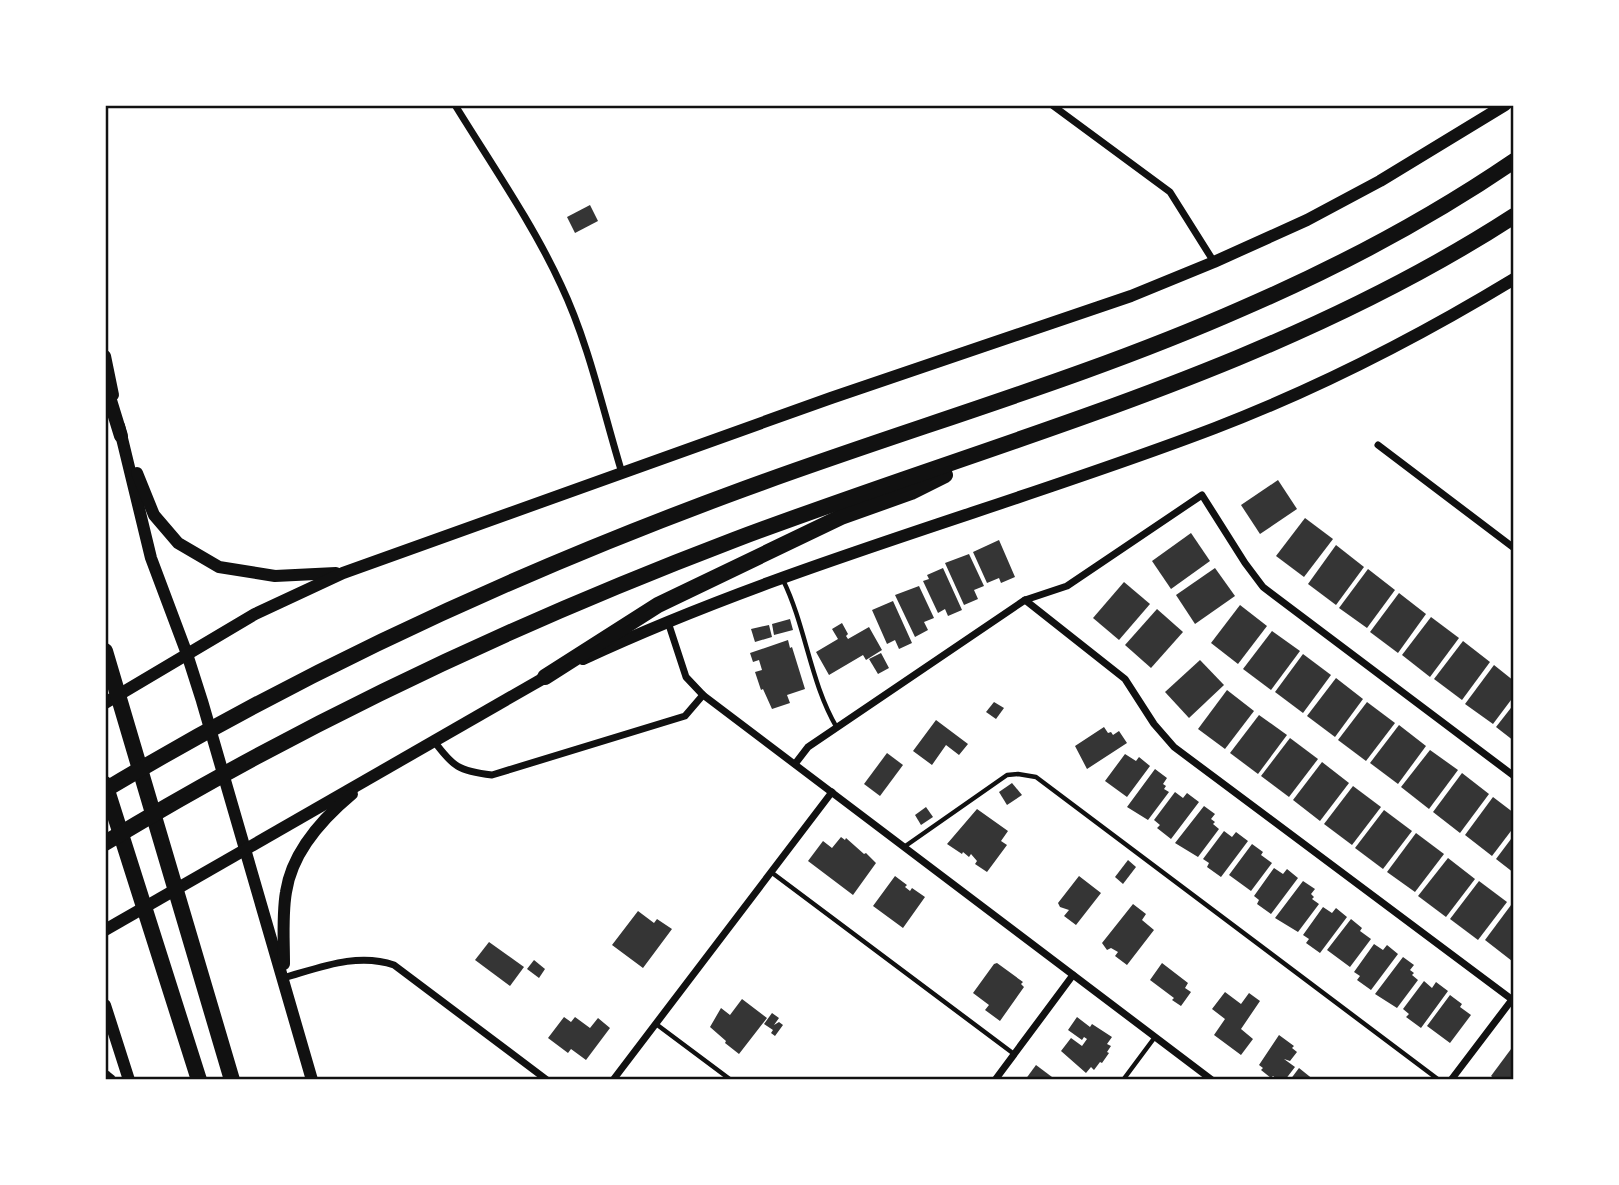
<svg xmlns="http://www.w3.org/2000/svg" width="1619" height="1185" font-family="Overpass,sans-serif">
<rect width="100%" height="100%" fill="#fff"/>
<g fill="#353535">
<path d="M590 205 598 221 575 233 567 217Z"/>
<path d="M1278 480 1297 509 1260 534 1241 505Z"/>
<path d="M1305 518 1333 539 1304 577 1276 556Z"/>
<path d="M1191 533 1210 561 1171 589 1152 561Z"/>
<path d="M999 540 1015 577 1001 583 999 578 987 583 973 552Z"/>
<path d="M1336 545 1364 567 1336 605 1308 584Z"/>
<path d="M969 554 984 586 974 590 978 599 964 605 945 563Z"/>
<path d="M943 568 962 610 948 616 945 609 938 613 923 581 929 579 927 575Z"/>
<path d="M1215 568 1235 596 1195 624 1176 595Z"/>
<path d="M1368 569 1395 590 1367 628 1339 608Z"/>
<path d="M1124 582 1150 604 1119 640 1093 618Z"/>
<path d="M919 586 934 618 924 622 928 630 915 637 895 595Z"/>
<path d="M1399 593 1426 614 1398 653 1370 632Z"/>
<path d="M893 601 912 643 899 649 895 640 887 644 872 610Z"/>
<path d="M1240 605 1267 626 1238 664 1211 643Z"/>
<path d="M1157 609 1183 632 1151 668 1125 645Z"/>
<path d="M1431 617 1459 638 1430 677 1402 655Z"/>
<path d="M790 619 793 630 774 635 772 624Z"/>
<path d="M842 623 848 634 846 636 848 639 869 627 882 650 866 660 863 655 829 675 816 652 838 639 832 629Z"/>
<path d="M769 625 772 637 755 642 751 629Z"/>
<path d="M1272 631 1300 651 1271 690 1243 669Z"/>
<path d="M788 640 790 648 792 647 805 689 787 695 790 703 772 709 763 689 761 690 755 672 762 670 759 660 753 662 750 653Z"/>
<path d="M1463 641 1490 662 1462 700 1434 679Z"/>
<path d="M881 653 889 668 878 674 869 659Z"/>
<path d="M1303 654 1331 675 1303 713 1275 692Z"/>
<path d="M1200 660 1224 685 1189 718 1165 692Z"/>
<path d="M1494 665 1514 681V696L1493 724 1465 704Z"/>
<path d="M1336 678 1363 699 1335 737 1307 716Z"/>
<path d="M1227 690 1254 711 1225 749 1198 729Z"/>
<path d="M994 702 1004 708 996 719 986 712Z"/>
<path d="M1367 702 1395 723 1366 761 1338 740Z"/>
<path d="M1514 704V741L1496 727Z"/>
<path d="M1259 715 1287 735 1258 774 1230 753Z"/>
<path d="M936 720 968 744 959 755 946 745 932 765 913 751Z"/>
<path d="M1399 725 1426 746 1398 784 1370 763Z"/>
<path d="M1104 727 1108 733 1111 732 1113 735 1119 731 1127 743 1087 769 1075 746Z"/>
<path d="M1290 738 1318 759 1289 797 1261 776Z"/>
<path d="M1430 750 1458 770 1429 809 1401 787Z"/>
<path d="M887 753 903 765 880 796 864 784Z"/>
<path d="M1125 754 1136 761 1139 757 1150 766 1127 797 1105 781Z"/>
<path d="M1322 762 1349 783 1320 821 1293 800Z"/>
<path d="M1155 769 1167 778 1163 784 1166 786 1164 789 1169 792 1148 820 1127 807Z"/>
<path d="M1462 773 1489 794 1460 833 1433 812Z"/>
<path d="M1012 783 1022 795 1007 805 999 792Z"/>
<path d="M1353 786 1381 807 1352 845 1324 824Z"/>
<path d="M1175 792 1183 798 1187 793 1199 802 1171 839 1157 828 1160 825 1154 820Z"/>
<path d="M1493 797 1514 813V827L1492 856 1465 835Z"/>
<path d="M1204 806 1215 814 1211 819 1215 822 1213 824 1219 829 1198 857 1175 843Z"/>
<path d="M926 807 933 817 921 825 915 815Z"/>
<path d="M977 809 1008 831 1001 841 1007 845 987 872 975 864 977 861 971 854 969 857 963 852 962 854 947 844Z"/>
<path d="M1384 810 1412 831 1383 869 1355 848Z"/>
<path d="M1224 831 1232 837 1236 832 1248 841 1221 877 1207 867 1209 863 1203 859Z"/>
<path d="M1416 833 1444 854 1415 892 1387 872Z"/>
<path d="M1514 835V873L1496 859Z"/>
<path d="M841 837 845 840 846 838 864 854 866 853 876 863 853 895 808 861 823 841 832 848Z"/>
<path d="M1252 844 1263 852 1261 855 1272 863 1251 891 1229 875Z"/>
<path d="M1448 858 1475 879 1446 917 1418 896Z"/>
<path d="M1128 860 1136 867 1123 884 1115 877Z"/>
<path d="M1274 868 1283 874 1287 869 1298 878 1271 914 1257 904 1259 900 1254 896Z"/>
<path d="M895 876 907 885 905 887 910 891 912 888 925 897 903 928 873 906Z"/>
<path d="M1079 876 1101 893 1076 925 1064 916 1069 910 1060 907 1058 903Z"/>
<path d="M1303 881 1315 889 1311 894 1314 897 1312 899 1319 904 1298 932 1275 918Z"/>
<path d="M1479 881 1507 902 1478 940 1450 919Z"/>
<path d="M1514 901V959L1512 961 1485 940Z"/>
<path d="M1133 904 1146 914 1142 920 1154 930 1127 965 1115 956 1118 952 1111 948 1107 950 1102 943Z"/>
<path d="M1323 907 1332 913 1336 908 1347 917 1320 953 1306 943 1309 939 1303 935Z"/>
<path d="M638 911 654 923 657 919 672 929 643 968 612 945Z"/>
<path d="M1351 919 1362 928 1360 931 1371 939 1350 967 1327 950Z"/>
<path d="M489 942 524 967 510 986 475 960Z"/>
<path d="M1374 944 1383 950 1387 945 1398 954 1371 990 1357 980 1360 976 1354 972Z"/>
<path d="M1403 957 1414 965 1410 970 1414 973 1412 975 1418 980 1397 1008 1375 994Z"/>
<path d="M534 960 545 969 539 978 527 969Z"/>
<path d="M997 963 1023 982 1021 984 1024 987 1000 1021 985 1010 989 1005 973 993 994 964Z"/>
<path d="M1162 963 1188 983 1185 988 1191 992 1181 1006 1172 1000 1174 998 1150 980Z"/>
<path d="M1424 981 1432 988 1436 982 1448 991 1421 1028 1406 1017 1409 1014 1403 1009Z"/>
<path d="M1225 992 1241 1004 1249 993 1260 1001 1241 1029 1253 1039 1241 1055 1214 1035 1225 1019 1212 1009Z"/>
<path d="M1450 995 1462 1004 1460 1007 1471 1015 1450 1043 1427 1026Z"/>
<path d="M742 999 767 1018 739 1054 725 1043 726 1041 710 1027 721 1008 730 1015Z"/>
<path d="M772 1013 779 1018 774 1025 779 1022 783 1025 775 1036 771 1033 773 1030 764 1024Z"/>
<path d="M564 1017 571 1022 575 1017 590 1028 598 1018 610 1028 586 1060 571 1049 568 1053 548 1038Z"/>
<path d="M1077 1017 1090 1027 1092 1024 1112 1037 1107 1044 1111 1046 1107 1052 1109 1053 1102 1063 1100 1062 1094 1070 1091 1067 1086 1073 1061 1051 1071 1038 1082 1046 1087 1039 1084 1037 1082 1040 1068 1030Z"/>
<path d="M1279 1035 1294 1046 1292 1048 1297 1052 1290 1061 1284 1059 1295 1067 1285 1080H1278L1273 1076 1271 1078 1261 1070 1263 1068 1259 1065Z"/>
<path d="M1514 1045V1080H1496L1491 1076Z"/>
<path d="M1036 1065 1056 1080H1025Z"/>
<path d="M1299 1068 1314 1080H1290Z"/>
</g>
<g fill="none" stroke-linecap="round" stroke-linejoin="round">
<g stroke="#111" stroke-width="4.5">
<path d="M783 580C806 627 810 682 837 728"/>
<path d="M904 847 1007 775 1018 774 1036 777 1439 1080"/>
<path d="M771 872 1014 1054"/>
<path d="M656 1024 731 1080"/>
<path d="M1123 1080 1155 1037"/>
</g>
<g stroke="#111" stroke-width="7">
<path d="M455 105C490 162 533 224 561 285 589 344 603 411 622 473"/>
<path d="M1052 105 1170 192 1214 262"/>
<path d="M1378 445 1514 548"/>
<path d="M1025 600 1125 679 1154 724 1174 747 1514 1001"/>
<path d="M668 622 686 677 703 695 1212 1080"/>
<path d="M434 741C453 767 459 771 492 775L685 716 703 695"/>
<path d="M795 764 808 747 1025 600 1067 586 1202 495 1245 563 1263 587 1514 776"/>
<path d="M283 978C319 968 357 952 394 965L547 1080"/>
<path d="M613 1080 832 792"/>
<path d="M995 1080 1073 975"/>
<path d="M1451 1080 1514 997"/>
</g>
<g stroke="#111" stroke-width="12">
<path d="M105 356 113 395"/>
<path d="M119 426 151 558 187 654 202 701 312 1080"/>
<path d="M137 473 154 515 178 543 219 567 275 576 336 573"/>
<path d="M583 659C787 564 1006 508 1215 428 1319 388 1420 336 1514 279"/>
<path d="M105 703 255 614 343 573 831 398 1131 296 1214 262 1307 220 1380 181 1505 105"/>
<path d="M105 930 551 674"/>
<path d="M284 964C284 940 282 915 286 892 292 852 322 819 352 794"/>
<path d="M105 1005 129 1080"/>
<path d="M105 1076 110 1080"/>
</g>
<path stroke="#111" stroke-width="14" d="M105 384 121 436"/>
<g stroke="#111" stroke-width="16">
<path d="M105 651 232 1080"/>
<path d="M545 677 658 605 841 517 911 492 945 475"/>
<path d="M105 784 199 1080"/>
<path d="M105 790C307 669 523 570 744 489 909 428 1080 380 1241 309 1336 268 1429 219 1514 161"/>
<path d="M105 843C305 722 516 623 734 540 998 440 1275 371 1514 216"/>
</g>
</g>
<rect width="1619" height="1185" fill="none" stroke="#ffffff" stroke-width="214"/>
<rect x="107" y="107" width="1405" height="971" fill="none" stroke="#111" stroke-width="2.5"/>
</svg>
